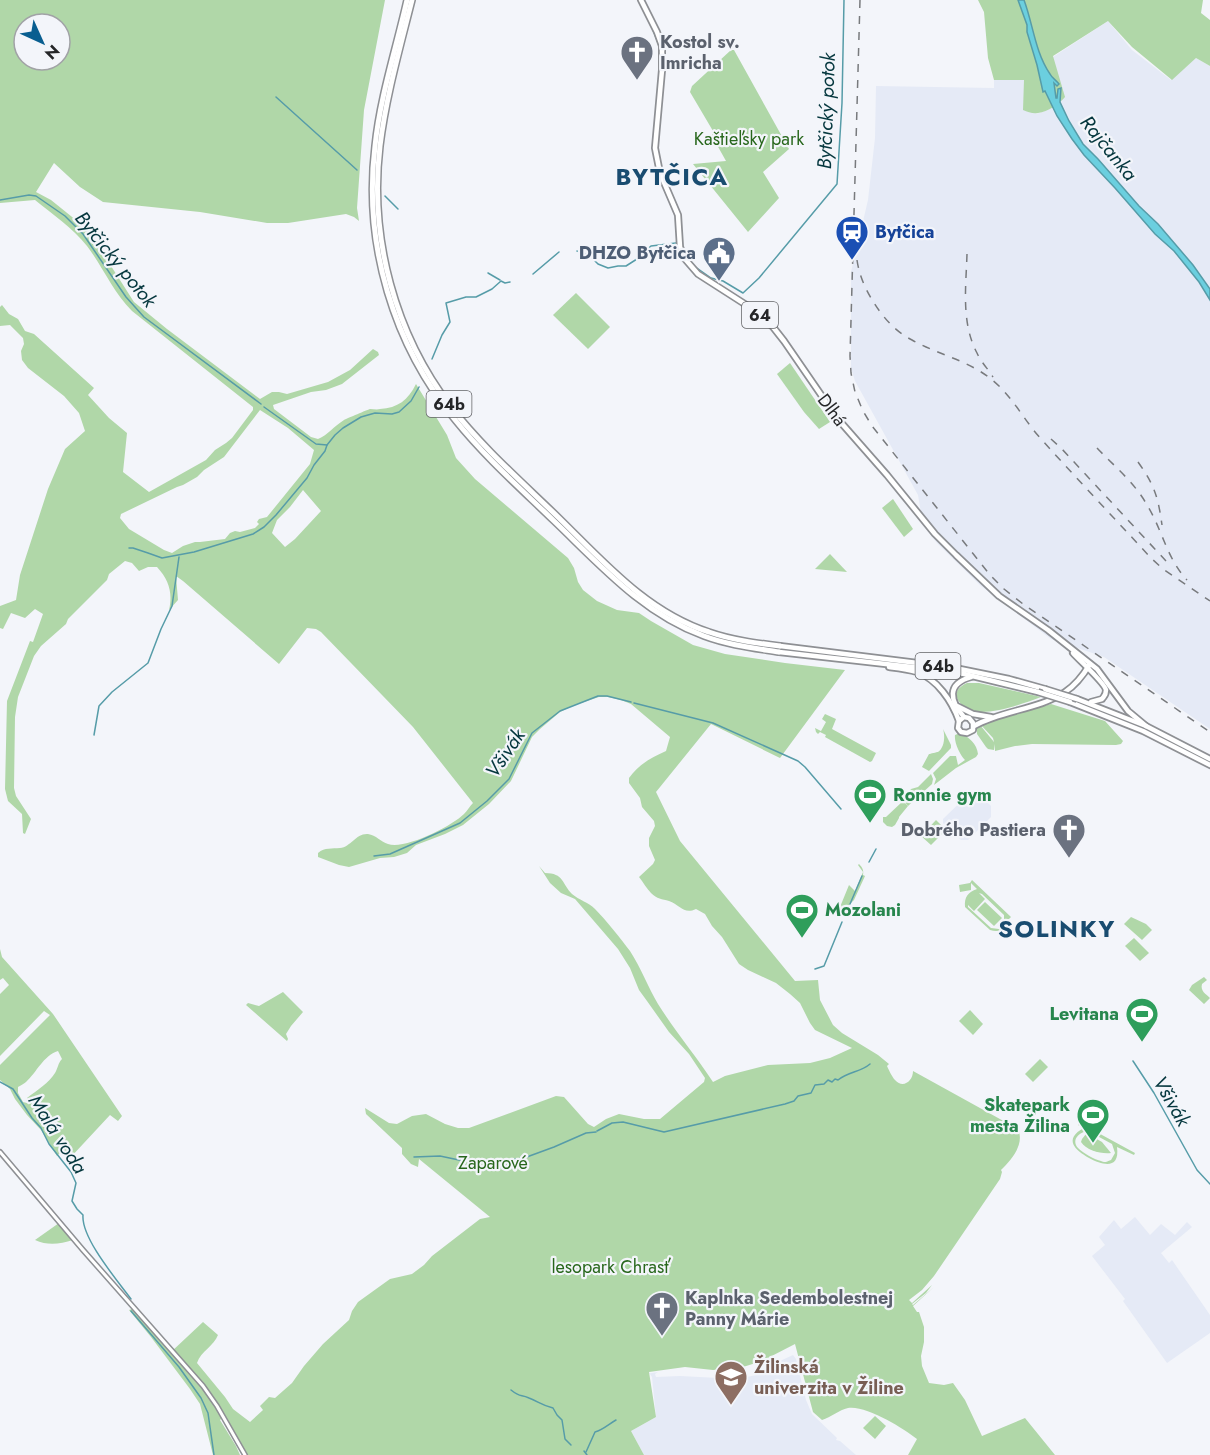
<svg xmlns="http://www.w3.org/2000/svg" width="1210" height="1455" font-family="Jost,sans-serif">
<rect width="100%" height="100%" fill="#f3f5fa"/>
<g fill="#e5eaf6">
<path d="M1108 21 1132 50 1171 80 1196 58 1210 66V729L1104 657 1051 639 981 586 937 543 923 525 918 495 855 381 851 368V272L868 200 875 138 876 86 994 88V80H1024L1036 114 1045 111 1061 101 1053 57Z"/>
<path d="M970 793 979 794 991 806V817L968 840H961L943 823V819Z"/>
<path d="M1135 1217 1150 1235 1161 1224 1175 1235 1187 1222 1192 1227 1161 1253 1169 1263 1172 1260 1210 1315V1333L1167 1363 1123 1301 1125 1299 1092 1256 1105 1245 1099 1237 1114 1220 1121 1229Z"/>
<path d="M793 1355 796 1359 806 1400 812 1414 837 1438 836 1440 840 1441 856 1455H644L631 1431 656 1417 652 1377 650 1374H646L658 1372 655 1374 656 1377 680 1376 738 1379 765 1373 780 1361Z"/>
</g>
<g fill="#b0d7a8" fill-rule="evenodd">
<path d="M0 0H385L364 110 357 208 359 221 354 217 346 214 288 223H267L200 212 103 202 80 187 54 163 36 192 51 200 82 225 97 244 134 302 167 329 260 399 272 392H279L287 394 328 382 350 370 373 349 378 352 379 355 342 384 326 390 311 392 273 405 274 409 311 437 318 439C328 435 334 426 344 420 348 418 367 410 370 409 373 409 377 410 380 409 398 408 408 400 416 384L447 435 456 458 475 479 568 558 574 568 578 582 583 590 597 601 617 610 639 613 651 621 693 645 725 654 785 663 845 670 780 758 711 724 656 792 680 841 795 981 818 980 820 1000 833 1025 842 1033 878 1055 889 1064 887 1066C889 1070 892 1077 895 1080 903 1089 913 1081 913 1071L1018 1129C1025 1145 1011 1160 1001 1170L1002 1172 1000 1179 934 1276 922 1290 909 1300 912 1303 932 1285 926 1293 912 1304 913 1305 934 1287 913 1306 917 1312H919L924 1327V1342L921 1356 922 1366 929 1383 944 1385 953 1383 965 1400 982 1436 1025 1418 1055 1455H908L917 1439C903 1428 866 1405 848 1408 839 1410 831 1417 822 1420L813 1412 795 1344 762 1361 743 1367 713 1370 685 1367 649 1372 656 1417 631 1431 644 1455H247L225 1415 220 1420 236 1446 240 1455H213L200 1404 190 1389 151 1337 129 1310 132 1309 171 1352 203 1322 218 1335C214 1346 201 1351 197 1363L225 1397 233 1409 250 1422 263 1410 260 1406 269 1397 275 1398 292 1383 304 1366 323 1344 349 1320 352 1311 358 1302 390 1279 412 1274 424 1265 432 1256 480 1219 490 1217 419 1159 418 1167 411 1164 402 1154V1148L366 1114 365 1108 389 1123 397 1124 412 1116 426 1114 445 1124 458 1128H469L556 1096 564 1097 588 1124 594 1127 606 1119 619 1114 644 1119H660L704 1082 705 1078 689 1054 669 1032 647 1001 639 990 630 968 618 949 575 899 561 893 550 883 539 866 545 873C564 873 562 884 572 894 579 900 588 902 595 909 605 919 621 939 630 951 641 968 648 987 658 1004 675 1031 696 1056 713 1082L725 1076 768 1065 810 1063 830 1058 852 1048 815 1030 810 1023 800 1003 790 994 776 983 748 970 739 964 722 937 712 926 705 914 696 909C684 915 680 905 669 901 662 899 657 899 651 893 647 889 643 882 639 877L653 864 655 860 649 846V838L655 826 654 821 642 807 640 798 629 783V778C639 764 651 758 666 751L670 737 631 704 621 700 608 697H599L572 706 560 712 540 729 532 737 511 781 489 804 463 825 445 834 416 845 407 853 394 857 380 858 349 867 339 865 318 857V853C325 847 332 849 340 848 351 847 356 833 368 834 376 835 381 842 388 844 405 850 452 826 464 814 467 811 470 806 473 803L413 727 321 632 316 629 307 628 279 664 183 581 176 576 178 600 169 610C173 593 169 580 157 567H148L139 571 132 563 125 561 109 574 107 580 68 619 66 624 41 646 34 656 18 697 15 717 14 788 16 796 31 819 25 834 23 833 22 814 8 801 5 789 7 701 30 641 33 642 43 614 35 609 25 618 11 613 3 629 0 628V606L16 600 20 575 48 489 65 449 85 431 79 413 64 396 28 368 22 360 21 351 24 344 23 338 10 325 0 326V307L2 305 9 314 18 319 25 331 34 334 94 388 88 395 109 418 127 433 123 472 149 492 206 460 215 450 226 443 232 438 253 410V407L132 311C113 292 103 267 87 246 73 228 52 214 35 200L0 203ZM24 24H60V60H24ZM260 410 288 428 314 450 310 464 267 517 259 519 257 522 259 524 255 528 240 532 235 531 230 533 225 539 200 542H195L183 546 172 553 164 550 129 529 120 518 121 514 177 487 183 485 197 477 204 470 224 457ZM303 490 321 511 295 539 285 547 272 533 277 520 290 507Z"/>
<path d="M978 0H1203L1201 13 1210 20V66L1196 58 1172 80 1132 47 1108 21 1053 56 1065 97C1059 104 1048 112 1038 113 1033 114 1028 112 1023 110L1024 80H994L988 58 984 12Z"/>
<path d="M731 50H734L789 149 763 172 779 198 748 232 693 164 726 161 712 136 713 131 690 92 692 86Z"/>
<path d="M576 293 610 327 588 349 553 315Z"/>
<path d="M790 363 830 422 819 429 804 412 777 374Z"/>
<path d="M893 499 913 529 904 537 882 508Z"/>
<path d="M830 554 847 572 815 569Z"/>
<path d="M967 683H979L1041 697C1022 704 998 713 978 712L977 713C962 709 945 693 967 683Z"/>
<path d="M1051 704 1105 721 1123 741 1121 744 1116 745 1032 744 1015 746 995 751V744L994 750 988 749 986 747 977 734V728L980 725 994 742 993 738 981 725 982 724Z"/>
<path d="M825 714 836 719 832 729 876 753 872 761 870 762 825 737 826 735 820 732 818 734 816 732 815 728 821 731 826 722 822 719Z"/>
<path d="M943 729 951 745V748L929 771 922 767 929 754C930 754 937 752 938 752 945 747 945 735 943 729Z"/>
<path d="M960 733C969 737 977 744 978 754L976 757 956 768 934 785 936 779 933 773 950 756H956L958 765 965 760C960 755 954 743 955 735Z"/>
<path d="M931 774 933 779 932 784 908 806 904 801 909 795 908 793 911 789 918 787Z"/>
<path d="M903 801 908 806 899 817V818L895 825 892 827 887 826 883 822V817H886Z"/>
<path d="M936 820 946 830 931 845 921 836Z"/>
<path d="M859 864C862 867 864 870 863 875L865 876 854 900 846 908 840 907 849 885 855 891 863 872 858 865Z"/>
<path d="M972 880 1011 917 1009 919H1008C1007 929 1000 933 990 930L965 907C964 897 968 892 977 889L971 883V890L960 892 959 885 970 883ZM979 893 982 894 1004 915V923L999 929 991 928 968 907V905L974 911 985 899Z"/>
<path d="M985 902 1002 918 994 926 977 910Z"/>
<path d="M1131 917 1146 924 1152 930 1142 940 1124 924Z"/>
<path d="M1134 938 1149 953 1140 961 1125 946Z"/>
<path d="M0 949 2 957 53 1014 122 1116 118 1121 110 1115 70 1158 61 1152 57 1156 41 1130 27 1115 15 1099 10 1089 0 1080V1065L50 1015 44 1011 0 1056V994L9 985 3 978 0 980ZM58 1051 62 1059C58 1063 58 1068 55 1073 49 1083 37 1090 27 1098V1103L23 1102 18 1093V1087C21 1085 24 1084 26 1082 37 1072 43 1056 58 1051Z"/>
<path d="M1204 977 1207 980 1202 984C1200 991 1206 994 1210 998L1204 1004 1189 990 1192 985Z"/>
<path d="M283 992 303 1012 291 1026 286 1034 288 1039 287 1041 246 1005 248 1003 259 1006Z"/>
<path d="M970 1010 983 1024 973 1035 959 1021Z"/>
<path d="M1040 1059 1048 1067 1033 1082 1025 1074Z"/>
<path d="M1080 1123 1135 1153 1134 1155 1117 1147C1120 1169 1104 1166 1089 1158 1075 1150 1063 1139 1084 1128L1078 1125ZM1088 1131 1112 1144 1115 1153 1111 1160C1106 1162 1105 1163 1101 1161 1095 1160 1083 1153 1078 1148 1071 1140 1079 1132 1088 1131Z"/>
<path d="M1086 1134H1088L1102 1142 1111 1153C1101 1154 1087 1151 1081 1142L1082 1139Z"/>
<path d="M59 1223 73 1240C60 1244 48 1246 35 1240Z"/>
<path d="M875 1416 886 1426 875 1439 863 1428Z"/>
</g>
<path fill="#6bcfdf" stroke="#569ca8" stroke-width="1.5" d="M1018 0H1024C1033 24 1035 52 1050 74 1052 78 1056 80 1059 84L1057 86 1054 83 1056 98H1057L1058 89 1061 88 1060 102 1069 121 1083 144 1098 159 1139 206 1158 224 1193 265 1210 289V300L1199 282 1174 251 1155 234 1115 188 1084 155 1072 139 1057 116 1045 91 1043 92 1037 65 1027 32V25Z"/>
<g fill="none" stroke-linecap="round" stroke-linejoin="round">
<g stroke="#569ca8" stroke-width="1.5">
<path d="M653 30 660 48"/>
<path d="M276 97 357 170"/>
<path d="M385 196 398 209"/>
<path d="M0 200 29 195 36 196 65 216 83 234 126 297 144 317 261 404"/>
<path d="M684 250 694 266 711 278 723 281 743 293 759 278 837 184 842 103 844 0"/>
<path d="M577 251 589 255 593 259"/>
<path d="M595 261 598 264 608 268 618 266H626L637 259 651 246 676 243"/>
<path d="M488 273 500 280"/>
<path d="M533 274 559 252"/>
<path d="M432 359 442 335 450 322 446 303 466 297H476L492 289 501 281 505 283 510 282"/>
<path d="M264 407 316 444 327 445"/>
<path d="M129 548H133L148 553 162 558 194 552 253 534 264 527 276 515 307 478 314 465 325 451 327 445 335 435 343 428 361 417 375 413 392 414 399 412 411 401 419 387"/>
<path d="M634 703 713 723 798 761 805 767 841 809"/>
<path d="M94 735 99 706 112 692 148 663 161 629 172 606 179 557"/>
<path d="M374 856 390 854 460 823 487 801 509 779 532 733 560 711 598 696H607L631 702"/>
<path d="M869 862 876 849"/>
<path d="M850 904 862 876"/>
<path d="M815 969 824 966 842 922"/>
<path d="M1133 1061 1154 1093 1197 1170 1210 1184"/>
<path d="M0 1082 13 1089 32 1118 41 1128 49 1144 71 1172 76 1183 72 1201 77 1209 83 1215C81 1238 117 1280 131 1299"/>
<path d="M597 1131 612 1123 623 1122 664 1132 785 1104 794 1101 798 1096 811 1093 815 1085 824 1084 828 1080 832 1082 835 1079 838 1080C847 1072 861 1072 870 1064"/>
<path d="M414 1157 440 1156 459 1160H509L524 1158 554 1147 586 1133 596 1132"/>
<path d="M131 1311 179 1367 201 1398 208 1413 214 1455"/>
<path d="M511 1390C521 1398 520 1394 529 1398 539 1402 541 1405 553 1408L557 1415 562 1420 565 1439 571 1445"/>
<path d="M584 1451 587 1455"/>
<path d="M586 1452 595 1432C603 1430 609 1424 616 1420"/>
</g>
<g stroke="#8e9094" stroke-width="6">
<path id="tertiary" d="M0 1152 83 1250 203 1386 217 1406 245 1455"/>
</g>
<g stroke="#8e9094" stroke-width="8">
<g id="primary">
<path d="M641 0 657 32 662 46V70L655 148 660 173 678 215 680 247 685 259 698 274 751 308 773 327 784 341 837 418 887 475 935 534 956 555 999 596 1048 630 1097 669 1128 711 1146 726"/>
<path d="M780 646 950 667 1009 679 1045 689"/>
<path d="M779 652 939 670 960 673 1038 692"/>
<path d="M1073 653C1079 660 1105 683 1106 690 1106 695 1105 695 1102 699L1091 702"/>
<path d="M889 667C898 668 908 669 917 672 937 679 952 701 959 721"/>
<path d="M1077 699 1146 726 1210 759"/>
<path d="M1070 702 1143 731 1210 765"/>
<path d="M957 706 973 714 991 717"/>
<path d="M964 717 959 721 958 728 961 732 967 733 973 730V723L969 718 964 717C950 701 946 684 971 677"/>
<path d="M974 726C1002 710 1038 710 1065 692 1076 685 1084 674 1090 664"/>
</g>
</g>
<g stroke="#8e9094" stroke-width="8">
<g id="trunk">
<path d="M407 0C396 49 380 97 375 146 363 244 393 345 456 421 485 457 521 489 554 521 600 565 643 614 704 636 728 645 754 648 779 652"/>
<path d="M412 0C400 48 386 97 380 146 369 238 395 334 451 407 483 448 522 482 559 518 604 562 647 612 709 632 732 640 756 643 780 646"/>
</g>
</g>
<use href="#tertiary" stroke="#fff" stroke-width="3"/>
<use href="#primary" stroke="#fff" stroke-width="4.5"/>
<use href="#trunk" stroke="#fff" stroke-width="5"/>
<g stroke="#787a7d" stroke-width="1.5" stroke-dasharray="8 8" stroke-linecap="butt">
<path d="M860 0 850 356 851 373 855 392 863 411 872 426 990 575 1004 589 1023 604 1210 732"/>
<path d="M967 254C966 287 961 323 977 353 981 362 988 369 993 377"/>
<path d="M857 260C859 274 864 286 871 298 881 315 894 331 912 340 943 357 974 361 1000 387 1016 403 1027 424 1042 440 1078 480 1115 519 1151 558L1163 569 1210 601"/>
<path d="M1051 439 1061 448 1166 561"/>
<path d="M1097 448C1114 466 1135 483 1147 505 1162 529 1167 559 1187 580"/>
<path d="M1138 462C1155 486 1158 497 1162 525"/>
</g>
<g stroke="#8e9094" stroke-width="8" stroke-linecap="butt">
<g id="primary-bridge">
<path d="M1045 689 1077 699"/>
<path d="M1038 692 1070 702"/>
</g>
</g>
<use href="#primary-bridge" stroke="#fff" stroke-width="4.5"/>
</g>
<defs>
<g id="church-pin" transform="scale(1.725)"><path d="M0 17L-7.5 6A9.5 9.5 0 1 1 7.5 6Z" fill="#6b7280" stroke="#f3f5fa"/><path d="M-1.2-6h2.4v3.5h3.3v2.4h-3.3V6h-2.4V-.1h-3.3v-2.4h3.3Z" fill="#fff"/></g>
<g id="station-pin" transform="scale(1.725)"><path d="M0 17L-7.5 6A9.5 9.5 0 1 1 7.5 6Z" fill="#1a4fb4" stroke="#f3f5fa"/><path d="M-3-6H3Q5-6 5-4V2Q5 4 3 4L4.5 6H3L1.5 4h-3L-3 6H-4.5L-3 4Q-5 4-5 2V-4Q-5-6-3-6ZM-3.5-4v3h7v-3ZM-3.5 1v1.5H-2V1ZM2 1v1.5H3.5V1Z" fill="#fff"/></g>
<g id="civic-pin" transform="scale(1.725)"><path d="M0 17L-7.5 6A9.5 9.5 0 1 1 7.5 6Z" fill="#5c6f8a" stroke="#f3f5fa"/><path d="M-.6-6.5H3V-4.5H.6V-3L4-1V1h2V6H-6V1h2V-1L-.6-3ZM-1.2 2.5V6h2.4V2.5Z" fill="#fff"/></g>
<g id="stadium-pin" transform="scale(1.725)"><path d="M0 17L-7.5 6A9.5 9.5 0 1 1 7.5 6Z" fill="#2e9e5b" stroke="#f3f5fa"/><path d="M0-5a6.5 5 0 1 0 0 10a6.5 5 0 1 0 0-10ZM-3.5-1.8h7v3.6h-7Z" fill="#fff"/></g>
<g id="university-pin" transform="scale(1.725)"><path d="M0 17L-7.5 6A9.5 9.5 0 1 1 7.5 6Z" fill="#8d6e63" stroke="#f3f5fa"/><path d="M0-5L7-2L0 1L-7-2ZM-4 1L0 2.5L4 1V4Q0 6-4 4Z" fill="#fff"/></g>
</defs>
<g fill-rule="evenodd">
<use href="#church-pin" x="637" y="52"/>
<use href="#station-pin" x="852" y="232"/>
<use href="#civic-pin" x="719" y="253"/>
<use href="#stadium-pin" x="870" y="795"/>
<use href="#church-pin" x="1069" y="830"/>
<use href="#stadium-pin" x="802" y="910"/>
<use href="#stadium-pin" x="1142" y="1014"/>
<use href="#stadium-pin" x="1093" y="1115"/>
<use href="#church-pin" x="662" y="1308"/>
<use href="#university-pin" x="731" y="1377"/>
</g>
<g text-anchor="middle" stroke-width="4.5" stroke-linejoin="round" paint-order="stroke">
<g fill="#f3f5fa" stroke="#636467" stroke-width="1.5">
<rect x="742" y="302" width="36" height="26" rx="4.5"/>
<rect x="426.5" y="391" width="45" height="26" rx="4.5"/>
<rect x="915.5" y="653" width="45" height="26" rx="4.5"/>
</g>
<g font-size="16" font-weight="bold" fill="#252628">
<text x="760" y="321">64</text>
<text x="449" y="410">64b</text>
<text x="938" y="672">64b</text>
</g>
<g font-size="18" font-weight="bold" fill="#5b616d" stroke="#f3f5fa" text-anchor="start">
<text x="660" y="48">Kostol sv.<tspan x="660" dy="21">Imricha</tspan></text>
<text x="1046" y="836" text-anchor="end">Dobrého Pastiera</text>
<text x="685" y="1304">Kaplnka Sedembolestnej<tspan x="685" dy="21">Panny Márie</tspan></text>
</g>
<g font-size="18" fill="#28671c" stroke="#f3f5fa">
<text x="749" y="145">Kaštieľsky park</text>
<text x="493" y="1169">Zaparové</text>
<text x="611" y="1273">lesopark Chrasť</text>
</g>
<g font-size="18" font-weight="bold" fill="#164399" stroke="#f3f5fa" text-anchor="start">
<text x="875" y="238">Bytčica</text>
</g>
<g font-size="18" font-weight="bold" fill="#4e5e75" stroke="#f3f5fa" text-anchor="end">
<text x="696" y="259">DHZO Bytčica</text>
</g>
<g font-size="18" fill="#252628" stroke="#f3f5fa">
<text transform="translate(832 410) rotate(53)" y="6">Dlhá</text>
</g>
<g font-size="18" font-weight="bold" fill="#27864d" stroke="#f3f5fa" text-anchor="start">
<text x="893" y="801">Ronnie gym</text>
<text x="825" y="916">Mozolani</text>
<text x="1119" y="1020" text-anchor="end">Levitana</text>
<text x="1070" y="1111" text-anchor="end">Skatepark<tspan x="1070" dy="21">mesta Žilina</tspan></text>
</g>
<g font-size="18" font-weight="bold" fill="#785e54" stroke="#f3f5fa" text-anchor="start">
<text x="754" y="1373">Žilinská<tspan x="754" dy="21">univerzita v Žiline</tspan></text>
</g>
<g font-size="20" font-style="italic" fill="#05373e" stroke="#f3f5fa">
<text transform="translate(826 111) rotate(-88)" y="7">Bytčický potok</text>
<text transform="translate(1109 148) rotate(51)" y="7">Rajčanka</text>
<text transform="translate(116 259) rotate(51)" y="7">Bytčický potok</text>
<text transform="translate(505 753) rotate(-56)" y="7">Všivák</text>
<text transform="translate(1172 1101) rotate(60)" y="7">Všivák</text>
<text transform="translate(58 1134) rotate(57)" y="7">Malá voda</text>
</g>
<g font-size="24" font-weight="bold" letter-spacing="1.5" fill="#194c70" stroke="#f3f5fa">
<text x="672" y="185">BYTČICA</text>
<text x="1057" y="937">SOLINKY</text>
</g>
</g>
<g transform="translate(42 42) rotate(135)"><circle r="28" fill="#f3f5fa" stroke="#a1a2a6" stroke-width="1.5"/>
<path d="M0-4.5L10 22L0 15L-10 22Z" fill="#095e90"/>
<text y="-9" font-size="16" font-weight="bold" text-anchor="middle" fill="#252628">N</text>
</g>
</svg>
